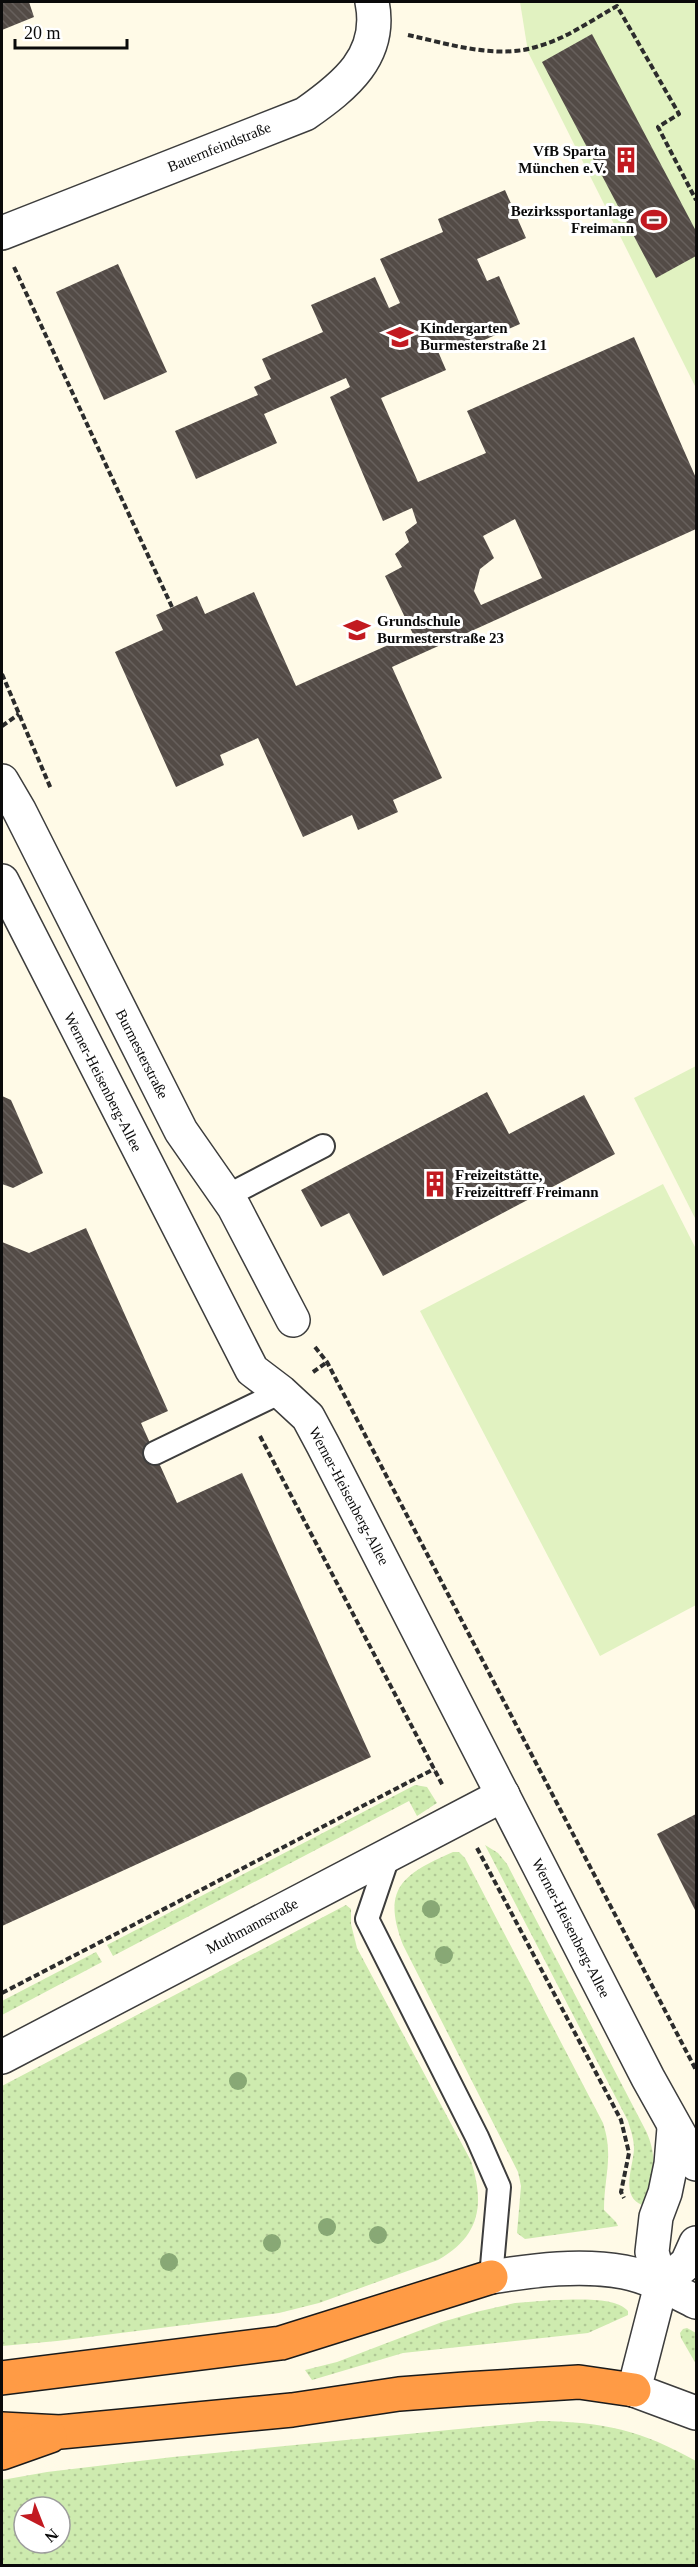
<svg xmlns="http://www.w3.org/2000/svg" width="698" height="2567" font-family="'Times New Roman',serif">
<defs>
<pattern id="green-dots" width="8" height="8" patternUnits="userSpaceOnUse" patternTransform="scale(1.5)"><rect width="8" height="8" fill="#ceebaf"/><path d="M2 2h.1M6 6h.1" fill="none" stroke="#b0c895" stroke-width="1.8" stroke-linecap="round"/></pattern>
<pattern id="building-back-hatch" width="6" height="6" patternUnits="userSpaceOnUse" patternTransform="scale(1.5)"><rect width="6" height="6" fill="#534b46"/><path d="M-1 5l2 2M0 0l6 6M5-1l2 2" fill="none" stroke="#67605c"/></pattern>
</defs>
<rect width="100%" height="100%" fill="#fffae7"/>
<g fill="url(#green-dots)" fill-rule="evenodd">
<path d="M415 1785 427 1787 437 1803 417 1816 409 1801 113 1956 107 1945Z"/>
<path d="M485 1845 498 1853 507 1864 646 2131C658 2157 655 2180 642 2205 620 2196 633 2168 634 2149 634 2139 631 2131 628 2121Z"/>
<path d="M453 1852H459L465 1858 603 2123C614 2157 604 2176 604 2210L616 2222 618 2226 525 2239 517 2233 521 2186 518 2172 403 1945C381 1888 403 1874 453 1852Z"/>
<path d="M346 1905 351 1909V1924L357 1948 471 2161C485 2205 480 2236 438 2260L319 2303 279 2313 57 2341 2 2346V2086Z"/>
<path d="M96 1952 102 1962 2 2015V2001Z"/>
<path d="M554 2300C573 2300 615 2296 628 2311V2315L588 2333 403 2353 312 2380 305 2370 337 2362 442 2322 476 2312 515 2303Z"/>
<path d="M687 2328 696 2333V2364L681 2338 680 2333 683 2329Z"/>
<path d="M541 2421C604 2422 641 2430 696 2461V2565H2V2480L47 2472 173 2457ZM24 2507H60V2543H24Z"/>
</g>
<g fill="#e1f2c1">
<path d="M520 2H696V388L528 52Z"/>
<path d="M696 1066V1220L634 1098Z"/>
<path d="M663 1184 696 1249V1605L600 1656 420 1311Z"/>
</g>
<g fill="url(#building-back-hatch)" fill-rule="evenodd">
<path d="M2 2H29L34 17 2 30Z"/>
<path d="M592 34 696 231V256L656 278 542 62Z"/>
<path d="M505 190 526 238 477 259 487 281 499 276 520 324 455 353 451 343 437 349 446 370 381 398 418 482 486 453 467 411 634 337 696 478V529L392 667 442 778 393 800 398 812 358 830 352 815 303 837 258 738 220 755 224 765 176 787 115 652 163 630 156 615 197 596 205 614 254 592 296 686 413 634 385 576 402 567 395 554 409 542 405 532 417 523 412 508 383 521 330 397 350 387 346 378 264 414 277 443 196 479 175 431 258 395 254 387 271 379 262 359 323 332 311 305 375 277 389 308 400 303 380 259 443 232 438 219ZM515 519 542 578 481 605 474 591 480 569 494 558 483 536Z"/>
<path d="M118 264 167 372 104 400 56 292Z"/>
<path d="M487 1092 509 1134 584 1095 615 1154 383 1276 349 1213 321 1227 301 1190Z"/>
<path d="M2 1096 11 1100 43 1173 13 1188 2 1184Z"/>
<path d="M86 1228 168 1411 141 1423 177 1503 242 1473 371 1757 2 1926V1242L29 1253Z"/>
<path d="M696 1814V1912L657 1834Z"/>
</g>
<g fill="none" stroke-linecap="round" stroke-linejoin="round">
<g stroke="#3d3d3d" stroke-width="26">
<g id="service">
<path d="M227 1196 323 1146"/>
<path d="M155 1453 281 1392"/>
<path d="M389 1854 367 1919 477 2137 499 2187 491 2277"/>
</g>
</g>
<g stroke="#3d3d3d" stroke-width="36">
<g id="minor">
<path d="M2 233 305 114C345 86 383 56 372 2"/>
<path d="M2 781 19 810 181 1131 234 1207 293 1320"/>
<path d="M2 881 252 1370 281 1392 308 1417 323 1445 648 2078 696 2164"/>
<path d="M2 2057 503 1795"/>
<path d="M661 2285 687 2263 696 2243"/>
<path d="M634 2390 661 2285 652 2252 656 2217 665 2193 671 2164 674 2128"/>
</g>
</g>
<g stroke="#3d3d3d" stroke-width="36">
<g id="tertiary">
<path d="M491 2277C535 2270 581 2264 624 2272 650 2277 674 2291 696 2302"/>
<path d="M634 2390 696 2413"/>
</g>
</g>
<g stroke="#1b1b1b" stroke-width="36">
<g id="motorway">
<path d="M2 2378 281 2343 491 2277"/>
<path d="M2 2429 60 2432 292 2410 399 2394 465 2389 579 2382 634 2390"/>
<path d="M2 2453 50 2436"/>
</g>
</g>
<g stroke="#2c2c2c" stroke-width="4" stroke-dasharray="6 3" stroke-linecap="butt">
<path d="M408 35C449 44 498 60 539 46 567 38 592 20 617 6L679 114 658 127 696 200"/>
<path d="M14 267 172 607"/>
<path d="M2 674 51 789"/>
<path d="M2 726 19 714"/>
<path d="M315 1347 327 1362 696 2070"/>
<path d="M313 1372 327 1362"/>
<path d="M260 1436 443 1786"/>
<path d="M477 1848 621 2120 629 2153 621 2192 624 2198"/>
<path d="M2 1993 434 1769"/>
</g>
<use href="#service" stroke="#fff" stroke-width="22"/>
<use href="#minor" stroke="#fff" stroke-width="33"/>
<use href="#tertiary" stroke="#fff" stroke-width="33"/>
<use href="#motorway" stroke="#ff9b45" stroke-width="33"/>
</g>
<g fill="#88a875">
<circle cx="431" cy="1909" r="9"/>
<circle cx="444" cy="1955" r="9"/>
<circle cx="238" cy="2081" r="9"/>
<circle cx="327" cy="2227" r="9"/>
<circle cx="378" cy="2235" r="9"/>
<circle cx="272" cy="2243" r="9"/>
<circle cx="169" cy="2262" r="9"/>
</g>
<defs>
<g id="building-bare" transform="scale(2.07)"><path d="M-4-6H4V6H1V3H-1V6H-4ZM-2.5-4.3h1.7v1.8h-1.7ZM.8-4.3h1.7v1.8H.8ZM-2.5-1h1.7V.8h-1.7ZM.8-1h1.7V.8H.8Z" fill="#c21a21" stroke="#fff" stroke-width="2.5" paint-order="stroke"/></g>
<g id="stadium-bare" transform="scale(2.07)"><path d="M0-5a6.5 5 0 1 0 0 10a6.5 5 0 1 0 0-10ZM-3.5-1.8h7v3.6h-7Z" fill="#c21a21" stroke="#fff" stroke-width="2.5" paint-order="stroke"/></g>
<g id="school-bare" transform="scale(2.07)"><path d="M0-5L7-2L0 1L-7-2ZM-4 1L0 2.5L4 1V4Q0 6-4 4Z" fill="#c21a21" stroke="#fff" stroke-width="2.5" paint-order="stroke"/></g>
</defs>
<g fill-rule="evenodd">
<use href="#building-bare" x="626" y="160"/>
<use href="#stadium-bare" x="654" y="220"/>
<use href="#school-bare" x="400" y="337"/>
<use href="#school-bare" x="357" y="630"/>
<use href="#building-bare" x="435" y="1184"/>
</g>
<g text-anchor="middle" stroke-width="6" stroke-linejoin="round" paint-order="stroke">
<g font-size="15" fill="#0a0a0a" stroke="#fff">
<text transform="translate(219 147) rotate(-22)" y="5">Bauernfeindstraße</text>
<text transform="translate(142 1054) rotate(63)" y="5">Burmesterstraße</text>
<text transform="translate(103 1082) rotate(63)" y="5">Werner-Heisenberg-Allee</text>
<text transform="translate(349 1496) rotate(62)" y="5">Werner-Heisenberg-Allee</text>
<text transform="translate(252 1926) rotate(-28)" y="5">Muthmannstraße</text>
<text transform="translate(571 1928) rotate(63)" y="5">Werner-Heisenberg-Allee</text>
</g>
<g font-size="15" font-weight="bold" fill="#0a0a0a" stroke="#fff" text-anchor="start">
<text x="606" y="156" text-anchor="end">VfB Sparta<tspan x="606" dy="17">München e.V.</tspan></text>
<text x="634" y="216" text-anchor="end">Bezirkssportanlage<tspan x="634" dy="17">Freimann</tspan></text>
<text x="420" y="333">Kindergarten<tspan x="420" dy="17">Burmesterstraße 21</tspan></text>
<text x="377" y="626">Grundschule<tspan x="377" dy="17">Burmesterstraße 23</tspan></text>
<text x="455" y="1180">Freizeitstätte,<tspan x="455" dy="17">Freizeittreff Freimann</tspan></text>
</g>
</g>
<rect width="698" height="2567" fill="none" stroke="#0a0a0a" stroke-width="6"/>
<g transform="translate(42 2525) rotate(138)"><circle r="28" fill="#ffffff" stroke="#9d9d9d" stroke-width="1.5"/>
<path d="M0-4.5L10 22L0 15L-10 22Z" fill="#c21a21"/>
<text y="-9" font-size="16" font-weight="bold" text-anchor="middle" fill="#0a0a0a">N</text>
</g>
<path d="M15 39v9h112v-9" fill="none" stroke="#0a0a0a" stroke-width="3"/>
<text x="24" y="39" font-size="18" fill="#0a0a0a" stroke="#ffffff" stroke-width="4.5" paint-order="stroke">20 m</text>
</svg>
